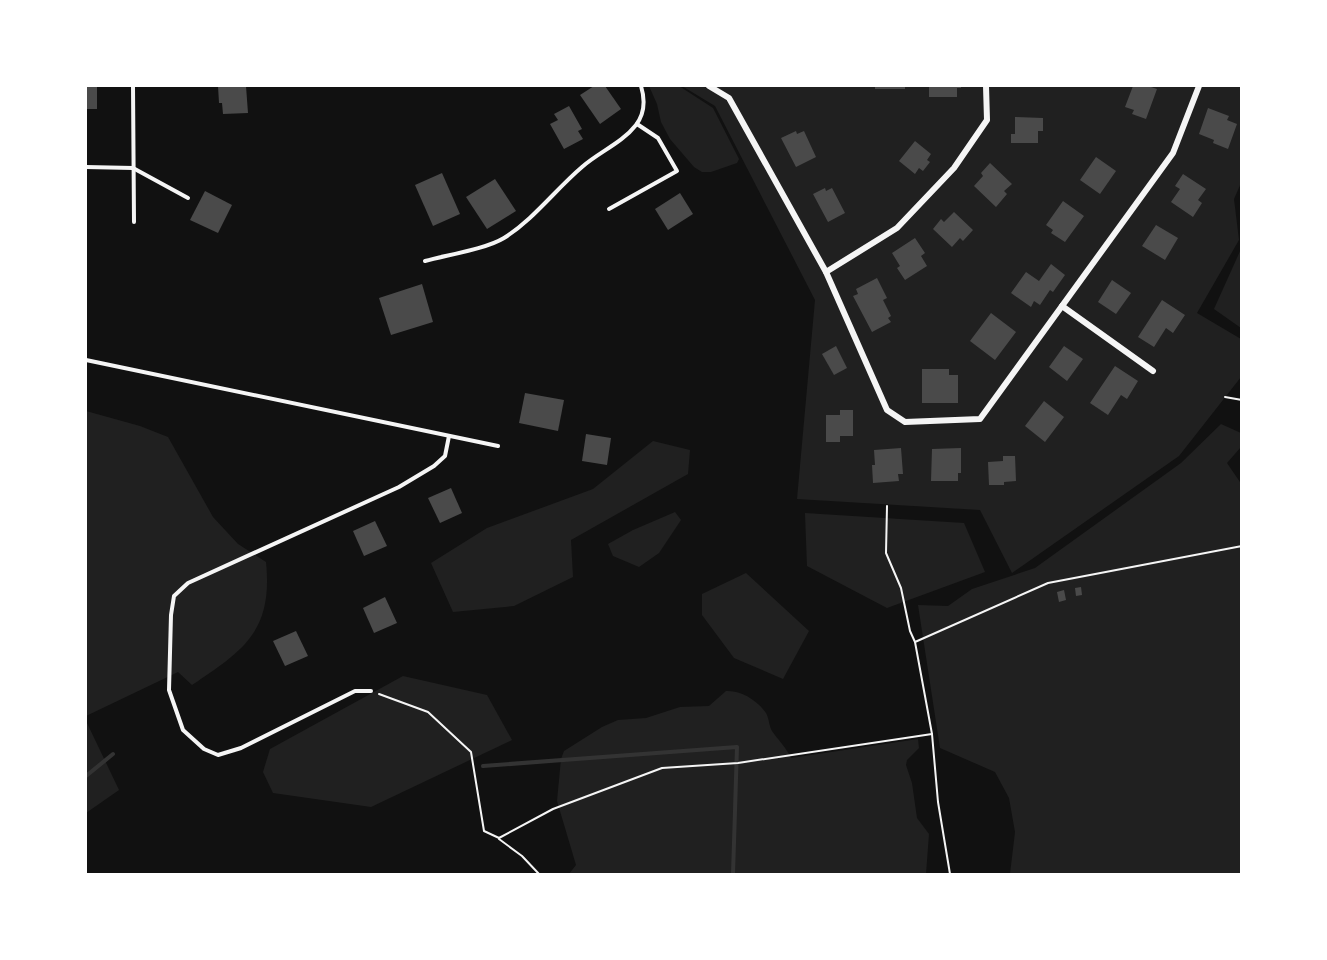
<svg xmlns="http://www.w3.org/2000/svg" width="1327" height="960" font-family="'Source Sans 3',sans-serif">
<rect width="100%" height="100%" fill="#111"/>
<g fill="#202020">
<path d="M649 86H679L713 108 739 159 737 163 711 172H702L694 167 670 139 661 122 657 104Z"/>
<path d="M682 86H1241V183L1234 199 1239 240 1197 313 1241 339V377L1179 456 1012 573 980 510 797 499 815 300 715 106Z"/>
<path d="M1241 249V328L1214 309Z"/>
<path d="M86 411 140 426 168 437 213 517 238 544 266 562C273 631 244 650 192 685L178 672 86 716Z"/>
<path d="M1221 424 1241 433V447L1227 463 1242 485 1241 874H1010L1015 832 1009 798 995 772 940 748 918 605 948 606 972 589 1035 568 1181 463Z"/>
<path d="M653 441 690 450 688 474 571 540 573 577 514 606 453 612 431 563 487 528 593 489Z"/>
<path d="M675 512 681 520 659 553 639 567 613 556 608 544 633 530Z"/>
<path d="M805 513 964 523 985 572 887 608 807 566Z"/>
<path d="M746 573 809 631 783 679 734 658 702 615V594Z"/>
<path d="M403 676 487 695 512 740 371 807 273 793 263 772 270 749Z"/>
<path d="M726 691C741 690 757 700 766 713 769 718 769 726 772 731 778 740 786 747 791 758L918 739 919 748 907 760 906 765 912 783 917 818 929 834 926 874H569L576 865 557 801 561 759 564 751 602 727 618 720 646 718 680 707 709 706Z"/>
<path d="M86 721 119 790 86 813Z"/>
</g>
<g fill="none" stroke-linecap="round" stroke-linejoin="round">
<g stroke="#333" stroke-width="4">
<path d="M483 766 737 747 733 874"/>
<path d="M86 776 113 754"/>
</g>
</g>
<g fill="#4a4a4a">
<rect x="86" y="86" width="11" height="23"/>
<path d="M218 86H246L248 113 223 114 222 103H219Z"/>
<path d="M594 86H605L621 109 600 124 580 95Z"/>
<rect x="875" y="86" width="30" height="3"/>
<path d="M929 86H961V88H957V97H929Z"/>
<path d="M1133 86H1148L1157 89 1146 119 1132 114 1134 110 1125 107Z"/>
<path d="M569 106 582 129 578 131 583 139 564 149 550 124 558 120 554 114Z"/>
<path d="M1208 108 1229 116 1227 120 1237 124 1228 149 1213 143 1214 140 1199 134Z"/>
<path d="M1015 117 1043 118V131H1038V143H1011V134H1015Z"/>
<path d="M796 131 797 134 804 131 816 157 796 167 781 138Z"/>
<path d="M915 141 931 154 927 160 930 162 923 171 919 168 915 174 899 161Z"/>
<path d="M1096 157 1116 171 1100 194 1080 180Z"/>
<path d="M990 163 1012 184 1004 191 1007 194 996 207 974 186 983 176 981 173Z"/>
<path d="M442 173 460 214 433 226 415 185Z"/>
<path d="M1183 174 1206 189 1198 200 1202 203 1193 217 1171 202 1180 189 1175 186Z"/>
<path d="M495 179 516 211 487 229 466 197Z"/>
<path d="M825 188 826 191 832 188 845 213 828 222 813 194Z"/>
<path d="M205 191 232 205 218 233 190 220Z"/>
<path d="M680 193 693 214 668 230 655 209Z"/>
<path d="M1063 201 1084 216 1065 242 1051 233 1053 230 1046 225Z"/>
<path d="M954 212 973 230 963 241 960 238 952 247 933 229 941 219 944 222Z"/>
<path d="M1156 225 1178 238 1165 260 1142 246Z"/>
<path d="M915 238 925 253 921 256 927 266 905 280 897 268 900 266 892 253Z"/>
<path d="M1051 264 1065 275 1053 292 1050 290 1040 305 1034 301 1031 307 1011 293 1026 272 1039 281Z"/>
<path d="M877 278 887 298 883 300 891 316 888 318 891 322 872 332 853 296 858 294 856 289Z"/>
<path d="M1112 280 1131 293 1116 314 1098 302Z"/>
<path d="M422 284 433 322 391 335 379 298Z"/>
<path d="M1162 300 1185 315 1173 333 1166 328 1154 347 1138 337Z"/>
<path d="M991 313 1016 332 995 360 970 341Z"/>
<path d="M836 346 847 368 834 375 822 354Z"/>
<path d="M1064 346 1083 359 1067 381 1049 367Z"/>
<path d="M1115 366 1138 381 1127 399 1121 395 1108 415 1090 403Z"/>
<path d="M922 369H949V375H958V403H922Z"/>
<path d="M525 393 564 400 558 431 519 423Z"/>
<path d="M1044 401 1064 417 1045 442 1025 426Z"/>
<path d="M840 410H853V436H840V442H826V415H840Z"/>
<path d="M586 434 611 438 607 465 582 461Z"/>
<path d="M901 448 903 474H898L899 481 873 483 872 465H875L874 450Z"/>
<path d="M961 448V473H958V481H931L932 449Z"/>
<path d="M1003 456H1015L1016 481 1004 482V485H989L988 462 1003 461Z"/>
<path d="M451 488 462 513 440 523 428 498Z"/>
<path d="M375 521 387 546 364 556 353 531Z"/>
<path d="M1081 587 1082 595 1076 596 1075 588Z"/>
<path d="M1064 590 1066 600 1059 602 1057 592Z"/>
<path d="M385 597 397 623 374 633 363 608Z"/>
<path d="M296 631 308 656 285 666 273 641Z"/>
</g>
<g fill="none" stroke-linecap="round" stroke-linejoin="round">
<g stroke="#f5f5f5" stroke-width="2">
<path d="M1225 397 1242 400"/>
<path d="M887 506 886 553 901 588 910 631 915 642"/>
<path d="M379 694 428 712 471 752 484 831 499 838 553 809 662 768 738 763 932 734"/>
<path d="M499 839 522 856 539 874"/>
<path d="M950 874 938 802 932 734 915 642 1048 583 1242 546"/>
</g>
<g stroke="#f5f5f5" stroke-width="4">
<path d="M133 86 134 222"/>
<path d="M86 167 133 168 188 198"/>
<path d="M609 209 677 171 658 138 637 124"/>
<path d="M425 261C447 255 486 249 504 238 534 219 555 190 582 167 599 152 622 143 636 125 645 113 645 99 641 86"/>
<path d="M86 360 498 446"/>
<path d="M371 691H355L241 748 218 755 204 749 183 730 169 690 171 615 174 596 188 583 399 487 434 466 445 456 449 436"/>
</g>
<g stroke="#f5f5f5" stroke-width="6">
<path d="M709 86 729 98 826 272 887 410 905 422 980 419 1173 153 1199 86"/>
<path d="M826 272 897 228 954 168 987 120 986 86"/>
<path d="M1062 306 1153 371"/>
</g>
</g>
<rect width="1327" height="960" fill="none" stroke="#ffffff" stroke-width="174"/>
</svg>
